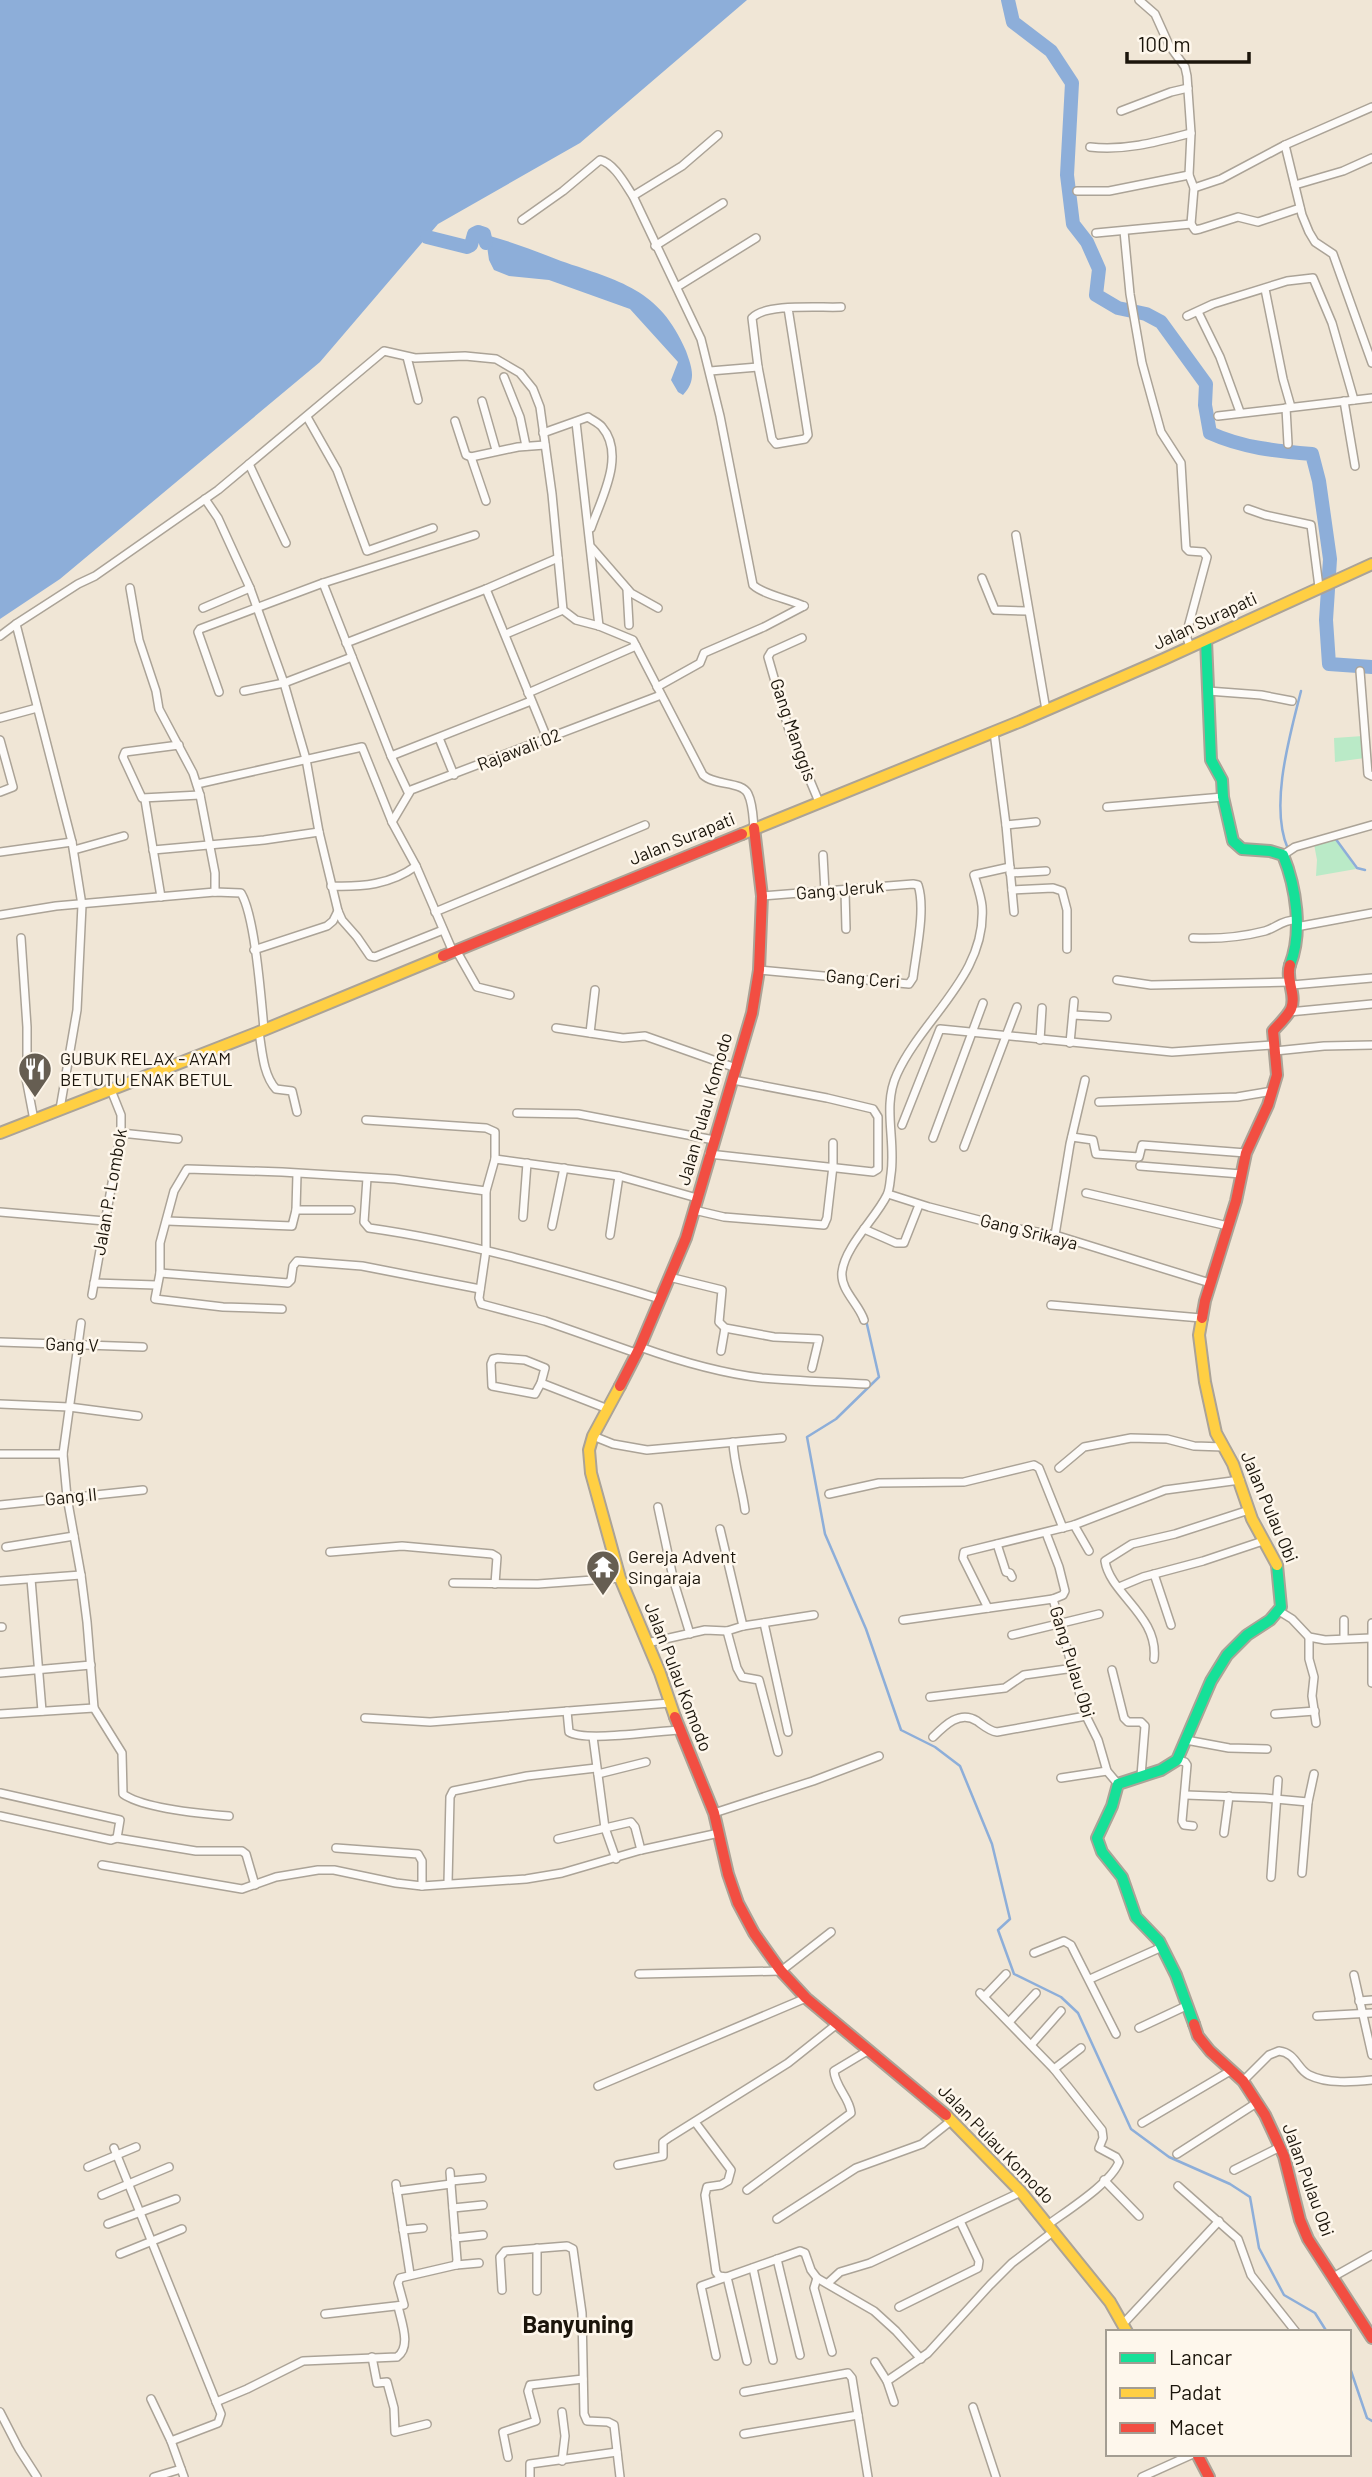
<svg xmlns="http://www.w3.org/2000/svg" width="1372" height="2477" font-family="Barlow,sans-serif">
<rect width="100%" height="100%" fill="#f0e6d6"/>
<g fill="#baeac7">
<path d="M1363 736 1365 758 1335 762 1334 738Z"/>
<path d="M1335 839 1356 869 1316 876 1317 860 1314 844Z"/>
</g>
<g fill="#8daed9">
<path d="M0 0H747L580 143 438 224 320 362 60 579 0 619Z"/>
<path d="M490 236C515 243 538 252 561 261 619 281 660 289 686 351 692 368 697 380 683 395L678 392 671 380 678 362 630 309 549 280 509 276 494 270 489 260 486 239Z"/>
</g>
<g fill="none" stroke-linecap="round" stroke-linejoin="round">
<g stroke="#8daed9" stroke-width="2.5">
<path d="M1335 838 1357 868 1365 870"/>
<path d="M1288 849C1269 806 1290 735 1301 691"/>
<path d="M866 1320 879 1377 836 1419 807 1437 825 1534 866 1629 901 1730 935 1747 960 1766 992 1844 1010 1919 998 1930 1014 1974 1061 1997 1078 2013 1131 2129 1169 2157 1230 2184 1250 2197 1259 2248 1284 2295 1315 2313 1327 2332"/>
<path d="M1349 2365 1367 2418 1372 2421"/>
</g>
<g stroke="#8daed9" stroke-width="14">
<path d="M1008 0 1013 22 1051 51 1072 83 1067 175 1073 224 1087 242 1099 269 1096 295 1118 308 1146 314 1161 322 1206 384 1205 405 1210 433C1243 448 1276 451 1312 454L1319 481 1330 559 1326 620 1329 664 1372 667"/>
<path d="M427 237 467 247 471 245 474 234 478 232 484 234 486 243"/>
</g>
<g stroke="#aba397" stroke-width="10">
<g id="street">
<path d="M1139 0 1155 14 1169 45 1185 67 1187 76 1191 133 1189 175 1194 188 1191 224"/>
<path d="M1121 111 1171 92 1188 88"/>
<path d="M1285 145 1302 215 1309 232 1315 242 1333 254 1372 363"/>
<path d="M1090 147C1125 151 1157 142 1191 133"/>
<path d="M1295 185 1343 171 1372 158"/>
<path d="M1194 188 1221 179 1285 145 1372 107"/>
<path d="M1077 191H1109L1189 175"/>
<path d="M633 196 682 166 718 135"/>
<path d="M522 220 563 191 600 160C614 163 625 184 633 196L701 339 720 416 753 585C764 595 789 599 804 606"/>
<path d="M1124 231 1130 294 1142 363 1161 432 1181 463 1186 548 1189 551 1203 552 1207 557 1186 635 1190 647"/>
<path d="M1096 233 1191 224 1195 230 1200 229 1238 217 1258 222 1300 208"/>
<path d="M655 246 723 203"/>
<path d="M677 287 756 238"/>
<path d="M1265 289 1283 379 1291 407"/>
<path d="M788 308 808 435 805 439 776 444 772 439 758 367 752 318C765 303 821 308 841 307"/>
<path d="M1198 312 1220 357 1240 412"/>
<path d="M1187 316 1213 304 1287 281 1313 278 1332 323 1354 400"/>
<path d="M407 357 418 400"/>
<path d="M710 371 758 367"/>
<path d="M504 377 520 417 526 446"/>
<path d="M482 401 496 450"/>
<path d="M1344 401 1355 466"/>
<path d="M1286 408 1288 444"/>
<path d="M1218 416 1372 398"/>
<path d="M307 417 337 470 367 551 433 528"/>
<path d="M455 421 466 455 471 457 486 501"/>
<path d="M576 422 599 626"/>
<path d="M543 433 588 417C592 420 599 423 602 427 626 455 601 499 591 528"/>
<path d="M471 457 518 447 545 445"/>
<path d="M249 464 286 543"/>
<path d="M205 499 218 518 250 588 284 683 306 759 319 832 338 911 342 920 357 937 370 956 375 957 443 930"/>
<path d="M1248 509 1265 515 1311 525 1319 587"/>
<path d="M1016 535 1046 710"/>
<path d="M592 548 631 593 658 608"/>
<path d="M982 578 995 610 1028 611"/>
<path d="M323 583 391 756 408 792"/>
<path d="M130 588 139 640 156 691 159 709 193 773 200 795 215 873V892"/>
<path d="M486 589 547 738"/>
<path d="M627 589 629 625"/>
<path d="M203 608 250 588"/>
<path d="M506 634 563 610"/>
<path d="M0 636 16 624"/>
<path d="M802 638 771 652 768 657 789 730 819 802"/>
<path d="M346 643 486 589 558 558"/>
<path d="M1360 671 1368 774 1372 776"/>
<path d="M657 687 700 663 704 653 764 627 804 606"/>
<path d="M244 691 284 683 352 657"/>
<path d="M1208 691 1261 695 1292 701"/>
<path d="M219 692 198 632 200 629 323 583 475 535"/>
<path d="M528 693 636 646"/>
<path d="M0 718 37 708"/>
<path d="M994 732 1006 825 1014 912"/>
<path d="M439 738 454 775"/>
<path d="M0 740 13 787 0 792"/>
<path d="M179 745 125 752 123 757 142 798 200 795"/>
<path d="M391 756 531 701"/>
<path d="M197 784 362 747 392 822 416 866 453 952"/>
<path d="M145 800 161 897"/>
<path d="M1107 807 1223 797"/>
<path d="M392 822 411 790 661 695"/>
<path d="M1006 825 1036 822"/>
<path d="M74 850 124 836"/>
<path d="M153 850 264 840 319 832"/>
<path d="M0 852 72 842"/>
<path d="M823 855 825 892"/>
<path d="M1283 855 1295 847 1372 825"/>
<path d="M1010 873 1046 871"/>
<path d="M331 886C362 887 390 885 416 866"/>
<path d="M1012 890 1053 888 1062 891 1067 910V949"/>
<path d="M845 891 846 929"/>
<path d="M435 912 645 825"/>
<path d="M0 915 56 906 215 892 241 893C255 916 261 998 264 1029"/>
<path d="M1296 927 1372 913"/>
<path d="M21 938 27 1027V1062L25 1073 34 1120"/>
<path d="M1193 938C1216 939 1242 937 1265 931 1276 928 1282 920 1295 920"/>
<path d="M254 950 327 926 333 921 338 911"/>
<path d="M456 950 477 987 510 995"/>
<path d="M759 970 909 984 913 978C916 952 926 909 918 885L913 884 762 896"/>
<path d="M1117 980 1151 985 1290 982"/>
<path d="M1292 985 1372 978"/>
<path d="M1289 1012 1372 1004"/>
<path d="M1073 1015 1107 1017"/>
<path d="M556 1028 623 1038 645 1036 736 1068"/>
<path d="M259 1032C262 1050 263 1075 276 1089L292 1091 297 1112"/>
<path d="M590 1033 595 990"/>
<path d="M1040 1040 1042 1008"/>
<path d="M1070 1043 1074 1001"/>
<path d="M1275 1051 1324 1046 1372 1045"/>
<path d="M1099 1102 1237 1097 1273 1091"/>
<path d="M60 1109 77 1010 82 905 72 842 16 624 78 584 95 576 218 490 384 351 415 358 465 356 496 359 520 373 533 389 540 407 552 494 563 610 576 620 599 626 633 640 703 775C715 786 742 781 748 794 753 804 753 818 754 828"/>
<path d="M517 1113 578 1114 714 1140"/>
<path d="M366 1120 486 1128 495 1132V1159L486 1191V1250L479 1298 481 1304 545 1321 636 1353"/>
<path d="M902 1125 940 1029 1172 1052 1273 1045"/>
<path d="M121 1133 178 1139"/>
<path d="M1072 1137 1093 1140 1096 1154 1139 1157 1142 1145 1246 1153"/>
<path d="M933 1138 983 1003"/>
<path d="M964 1147 1017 1007"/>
<path d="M709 1154 873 1172 878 1169V1117L873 1109 827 1098 733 1080"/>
<path d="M495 1159 619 1176 697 1198"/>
<path d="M1140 1166 1241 1174"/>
<path d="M367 1178 364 1222 369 1228C468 1242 564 1270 660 1299"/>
<path d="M1086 1193 1228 1226"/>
<path d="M888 1194 929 1207 1006 1227 1055 1235 1210 1283"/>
<path d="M296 1210H351"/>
<path d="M694 1210 724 1217 824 1225 827 1218 833 1166V1143"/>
<path d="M0 1212 105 1221"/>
<path d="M523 1217 527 1163"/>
<path d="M167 1221 292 1226 296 1210 297 1174"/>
<path d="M552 1226 564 1168"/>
<path d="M864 1229 896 1243H904L919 1205"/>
<path d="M610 1235 619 1176"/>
<path d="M1055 1235 1070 1144 1085 1080"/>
<path d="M160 1273 288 1283 291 1280 293 1266 297 1261 362 1266 480 1289"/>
<path d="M669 1277 722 1290 719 1322 725 1328 774 1337 819 1339 812 1368"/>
<path d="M94 1283 156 1285"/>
<path d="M92 1295 121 1133V1115L111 1090"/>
<path d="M1051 1305 1201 1318"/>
<path d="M282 1309 223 1307 155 1299 160 1273V1243L174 1191 187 1169 282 1172 395 1179 486 1191"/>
<path d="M864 1320C859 1304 840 1290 842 1272 845 1246 876 1218 887 1195 890 1189 890 1180 891 1174 896 1140 882 1106 897 1074 923 1017 987 975 982 906 981 896 977 885 974 875L1010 867"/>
<path d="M81 1323 63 1454 67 1497 81 1575 87 1622 94 1708 122 1753 123 1794C144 1809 204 1814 229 1816"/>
<path d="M0 1342 143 1347"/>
<path d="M640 1347C679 1361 720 1373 762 1378 796 1381 831 1382 866 1384"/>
<path d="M721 1351 725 1328"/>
<path d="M498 1358 525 1360 545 1368 541 1383 535 1394 492 1386 491 1364 493 1359Z"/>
<path d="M541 1383 608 1409"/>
<path d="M0 1404 69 1407 138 1416"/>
<path d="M593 1436 613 1444 647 1450 782 1438"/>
<path d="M733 1442C734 1465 742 1487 745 1510"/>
<path d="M0 1454H63"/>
<path d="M1059 1468 1084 1447 1131 1438 1167 1439 1194 1446 1224 1447"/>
<path d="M829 1494 879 1483 964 1482 1034 1465 1039 1468 1063 1528"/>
<path d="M0 1505 143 1490"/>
<path d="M658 1507 674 1582 690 1634"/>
<path d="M1074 1525 1089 1551"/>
<path d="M720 1529 743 1626"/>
<path d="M1046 1533 1059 1567 1065 1591 1063 1595 1053 1599"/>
<path d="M997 1544 1006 1572 1010 1573 1012 1577"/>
<path d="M6 1547 74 1536"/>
<path d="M330 1552 402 1546 492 1554 497 1557 495 1584"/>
<path d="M1154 1574 1171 1625"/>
<path d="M31 1579 42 1711"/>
<path d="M0 1581 81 1575"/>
<path d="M453 1583 538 1584 620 1578"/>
<path d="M1119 1587 1143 1577 1203 1561 1263 1541"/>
<path d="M988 1608 963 1558 964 1552 1074 1525 1165 1490 1240 1480"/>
<path d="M1279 1611 1292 1619 1309 1637 1325 1640 1371 1638"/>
<path d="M903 1620 1053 1599 1086 1716 1098 1740 1107 1771 1118 1784"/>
<path d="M1344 1620V1638"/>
<path d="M764 1623 788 1732"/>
<path d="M1372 1623V1683"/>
<path d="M0 1627H2"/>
<path d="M727 1631 737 1668 742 1677 759 1680 778 1752"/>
<path d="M1012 1635 1099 1614"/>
<path d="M1309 1637V1659L1314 1677 1312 1696 1316 1723"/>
<path d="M647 1643 705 1630 727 1631 743 1626 814 1615"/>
<path d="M1154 1659C1159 1616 1110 1594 1105 1561L1132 1544 1175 1534 1249 1510"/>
<path d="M1112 1670 1124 1718 1128 1722H1141L1145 1726 1141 1776"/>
<path d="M0 1673 91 1665"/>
<path d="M930 1697 1005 1688 1024 1675 1074 1668"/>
<path d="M567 1711 569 1732C585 1742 657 1731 679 1730"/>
<path d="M0 1714 94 1708"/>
<path d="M1275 1714 1315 1711"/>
<path d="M365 1718 430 1722 670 1703"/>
<path d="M593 1737 605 1828 616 1859"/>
<path d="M933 1737C945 1725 960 1710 977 1721 984 1726 989 1731 997 1732L1086 1716"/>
<path d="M1186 1740 1229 1748 1267 1749"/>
<path d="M1177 1760 1185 1762 1187 1765 1182 1821 1184 1825 1193 1826"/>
<path d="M598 1774 646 1762"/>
<path d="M1061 1778 1107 1771"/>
<path d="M0 1793 120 1820 117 1838"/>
<path d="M1186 1795 1265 1798 1308 1802"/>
<path d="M714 1813 813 1781 879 1756"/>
<path d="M0 1816 111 1840 117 1838 196 1851H242L246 1854 255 1885"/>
<path d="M1224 1833 1229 1796"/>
<path d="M558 1839 631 1822 635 1827 641 1850"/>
<path d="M336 1848 418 1854 422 1861V1886"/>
<path d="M102 1865 242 1889 276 1877 318 1870H334L396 1883 422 1886 526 1879 562 1873 641 1850 719 1833"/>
<path d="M1302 1873 1308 1802 1314 1774"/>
<path d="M1271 1877 1278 1780"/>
<path d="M448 1883 450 1797 453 1791 527 1776 596 1768"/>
<path d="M1034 1953 1064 1941 1071 1945 1116 2034"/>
<path d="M639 1974 781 1971 831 1932"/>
<path d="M1354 1975 1372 2055"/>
<path d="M1090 1979 1162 1947"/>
<path d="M980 1993 1054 2069 1102 2130 1103 2138 1099 2148 1116 2157 1119 2162C1111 2183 1068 2210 1049 2224"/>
<path d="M984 1997 1006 1974"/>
<path d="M1359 2001 1372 2000"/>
<path d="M1317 2016 1372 2013"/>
<path d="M1009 2022 1036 1993"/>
<path d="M1139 2028 1186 2006"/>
<path d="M1031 2045 1061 2011"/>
<path d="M1054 2069 1081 2048"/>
<path d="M1243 2081 1269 2055 1279 2051C1296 2053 1297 2069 1309 2075 1327 2084 1353 2082 1372 2080"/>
<path d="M598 2086 806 1998"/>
<path d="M695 2122 731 2170 728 2181 721 2185 707 2187 705 2195 716 2272 719 2276 727 2277 747 2361"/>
<path d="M1142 2123 1232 2070"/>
<path d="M114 2148 221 2414 218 2423 171 2441"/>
<path d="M1177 2154 1258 2102"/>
<path d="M618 2165 663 2156V2142L670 2137 788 2063 837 2024"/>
<path d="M88 2167 136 2147"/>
<path d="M1234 2170 1280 2147"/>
<path d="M450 2172 457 2260 456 2265"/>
<path d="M1104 2180 1139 2216"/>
<path d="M451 2181 482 2178"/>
<path d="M396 2184 410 2274"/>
<path d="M1178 2186 1238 2239 1251 2275 1296 2332"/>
<path d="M747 2190 851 2113C850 2098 835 2087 834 2071L869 2050"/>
<path d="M397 2191 451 2184"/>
<path d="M102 2195 169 2167"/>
<path d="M453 2208 483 2205"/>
<path d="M777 2219 856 2168 922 2144 952 2120"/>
<path d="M108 2224 176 2199"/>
<path d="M403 2230 423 2228"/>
<path d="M455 2238 483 2235"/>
<path d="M537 2248V2291"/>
<path d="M120 2254 182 2229"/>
<path d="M777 2259 800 2355"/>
<path d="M753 2268 773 2360"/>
<path d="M1333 2277 1372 2255"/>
<path d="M817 2278 814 2288 832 2352"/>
<path d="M828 2283 840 2272 870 2263 1021 2192"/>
<path d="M502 2290 500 2257 505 2251 567 2246 573 2249 582 2313 584 2414 587 2421 608 2422 614 2425 620 2477"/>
<path d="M899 2307 978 2268 979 2261 960 2221"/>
<path d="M325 2314 404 2305 398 2283 400 2278 456 2265 479 2263"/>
<path d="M1122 2325 1219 2221"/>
<path d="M716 2356 701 2286 800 2251 805 2253 811 2270 817 2278 874 2311 896 2331 921 2359"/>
<path d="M372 2357 377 2383 387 2382 394 2408 395 2432 427 2424"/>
<path d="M875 2362 887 2381 894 2402"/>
<path d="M887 2381 928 2353 990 2285 1012 2263 1054 2231"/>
<path d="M744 2392 848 2373 852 2378 868 2477"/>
<path d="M151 2399 171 2441 184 2477"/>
<path d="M216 2402 247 2389 303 2361 397 2357C412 2347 401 2321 398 2306"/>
<path d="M973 2407 996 2477"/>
<path d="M0 2412 19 2449 37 2477"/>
<path d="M562 2412 565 2436 562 2461"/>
<path d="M744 2434 858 2415"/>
<path d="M508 2457 503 2432 536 2421 528 2391 530 2385 583 2379"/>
<path d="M154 2477 181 2469"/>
<path d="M530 2477V2464L617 2452"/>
<path d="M1142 2477 1193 2454"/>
</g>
</g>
<g stroke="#aba397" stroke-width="14">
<g id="fast">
<path d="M1206 640 1211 760 1222 780 1223 797 1233 841 1242 849 1270 851 1283 855C1296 887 1303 932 1290 965"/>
<path d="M1194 2024 1176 1975 1159 1941 1136 1917 1122 1877 1102 1852 1097 1838 1112 1806 1118 1784 1161 1770 1177 1760 1211 1681 1227 1655 1247 1635 1270 1620 1281 1607 1277 1565"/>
</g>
</g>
<g stroke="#aba397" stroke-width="14">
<g id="slow">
<path d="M742 834 1021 721 1164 659 1372 564"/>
<path d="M0 1133 259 1032 443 956"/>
<path d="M1202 1318 1199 1335 1205 1382 1216 1433 1233 1464 1252 1519 1277 1565"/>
<path d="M620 1386 593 1436 589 1450 591 1473 620 1578 660 1673 675 1717"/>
<path d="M946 2115 1021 2192 1110 2302 1127 2332"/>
</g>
</g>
<g stroke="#aba397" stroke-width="14">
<g id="jam">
<path d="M443 956 742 834"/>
<path d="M1202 1318 1205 1301 1236 1201 1246 1153 1268 1105 1277 1075 1273 1031C1279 1024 1287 1017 1291 1009 1297 994 1285 980 1290 965"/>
<path d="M620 1386 640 1347 686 1238 752 1013 759 970 762 896 754 828"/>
<path d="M675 1717 714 1813 728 1874 738 1903 754 1933 781 1971 806 1998 946 2115"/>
<path d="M1194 2024 1198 2036 1210 2051 1243 2081 1265 2115 1284 2156 1300 2220 1308 2239 1372 2338"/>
<path d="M1197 2454 1209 2477"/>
</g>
</g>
<use href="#street" stroke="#fdfbf9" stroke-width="7"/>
<use href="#fast" stroke="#16e098" stroke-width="10"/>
<use href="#slow" stroke="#ffcf43" stroke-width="10"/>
<use href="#jam" stroke="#f24e42" stroke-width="10"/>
</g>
<defs>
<g id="restaurant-pin" transform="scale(1.75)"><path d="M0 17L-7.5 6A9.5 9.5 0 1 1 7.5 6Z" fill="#665e52" stroke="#fef7ec"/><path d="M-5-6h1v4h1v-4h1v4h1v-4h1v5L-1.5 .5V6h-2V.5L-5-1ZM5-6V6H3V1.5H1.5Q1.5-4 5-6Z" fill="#fff"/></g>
<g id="temple-pin" transform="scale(1.75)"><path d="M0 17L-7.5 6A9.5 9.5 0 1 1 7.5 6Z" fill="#665e52" stroke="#fef7ec"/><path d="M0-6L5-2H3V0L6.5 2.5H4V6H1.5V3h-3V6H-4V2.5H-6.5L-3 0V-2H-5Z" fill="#fff"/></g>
</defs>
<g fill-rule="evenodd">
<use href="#restaurant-pin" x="35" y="1069"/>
<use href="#temple-pin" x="603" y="1567"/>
</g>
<g text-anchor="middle" stroke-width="5" stroke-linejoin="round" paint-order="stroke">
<g font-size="18" fill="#1b150b" stroke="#fef7ec">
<text transform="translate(1205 621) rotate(-25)" y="6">Jalan Surapati</text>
<text transform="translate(793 730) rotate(71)" y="6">Gang Manggis</text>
<text transform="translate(519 750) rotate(-21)" y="6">Rajawali 02</text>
<text transform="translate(682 839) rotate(-22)" y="6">Jalan Surapati</text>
<text transform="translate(840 890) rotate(-5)" y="6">Gang Jeruk</text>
<text transform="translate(863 979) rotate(5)" y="6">Gang Ceri</text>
<text transform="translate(705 1109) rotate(-74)" y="6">Jalan Pulau Komodo</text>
<text transform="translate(110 1192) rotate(-80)" y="6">Jalan P. Lombok</text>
<text transform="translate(1029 1232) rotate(14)" y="6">Gang Srikaya</text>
<text transform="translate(72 1345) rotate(2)" y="6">Gang V</text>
<text transform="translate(71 1497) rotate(-6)" y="6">Gang II</text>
<text transform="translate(1269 1507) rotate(67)" y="6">Jalan Pulau Obi</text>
<text transform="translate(1072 1662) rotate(73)" y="6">Gang Pulau Obi</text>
<text transform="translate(678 1677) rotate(69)" y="6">Jalan Pulau Komodo</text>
<text transform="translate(996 2144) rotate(46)" y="6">Jalan Pulau Komodo</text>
<text transform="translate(1308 2180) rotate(70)" y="6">Jalan Pulau Obi</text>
</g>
<g font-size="18" fill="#1b150b" stroke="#fef7ec" text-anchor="start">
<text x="60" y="1065">GUBUK RELAX - AYAM<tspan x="60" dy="21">BETUTU ENAK BETUL</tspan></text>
<text x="628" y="1563">Gereja Advent<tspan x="628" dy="21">Singaraja</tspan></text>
</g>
<g font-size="24" font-weight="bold" fill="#1b150b" stroke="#fef7ec">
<text x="578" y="2333">Banyuning</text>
</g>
</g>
<rect x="1106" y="2330" width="245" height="126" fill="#fef7ec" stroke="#a39d92" stroke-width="2"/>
<rect x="1120" y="2353" width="35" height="10" fill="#16e098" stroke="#a39d92" stroke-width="2"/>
<text x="1169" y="2365" font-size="21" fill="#1b150b">Lancar</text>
<rect x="1120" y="2388" width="35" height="10" fill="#ffcf43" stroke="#a39d92" stroke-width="2"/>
<text x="1169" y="2400" font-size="21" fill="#1b150b">Padat</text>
<rect x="1120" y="2423" width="35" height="10" fill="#f24e42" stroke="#a39d92" stroke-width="2"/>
<text x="1169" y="2435" font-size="21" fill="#1b150b">Macet</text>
<path d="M1127 52v10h122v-10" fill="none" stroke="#1b150b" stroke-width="3.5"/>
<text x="1138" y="52" font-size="21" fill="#1b150b" stroke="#fef7ec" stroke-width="5" paint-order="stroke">100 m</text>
</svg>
